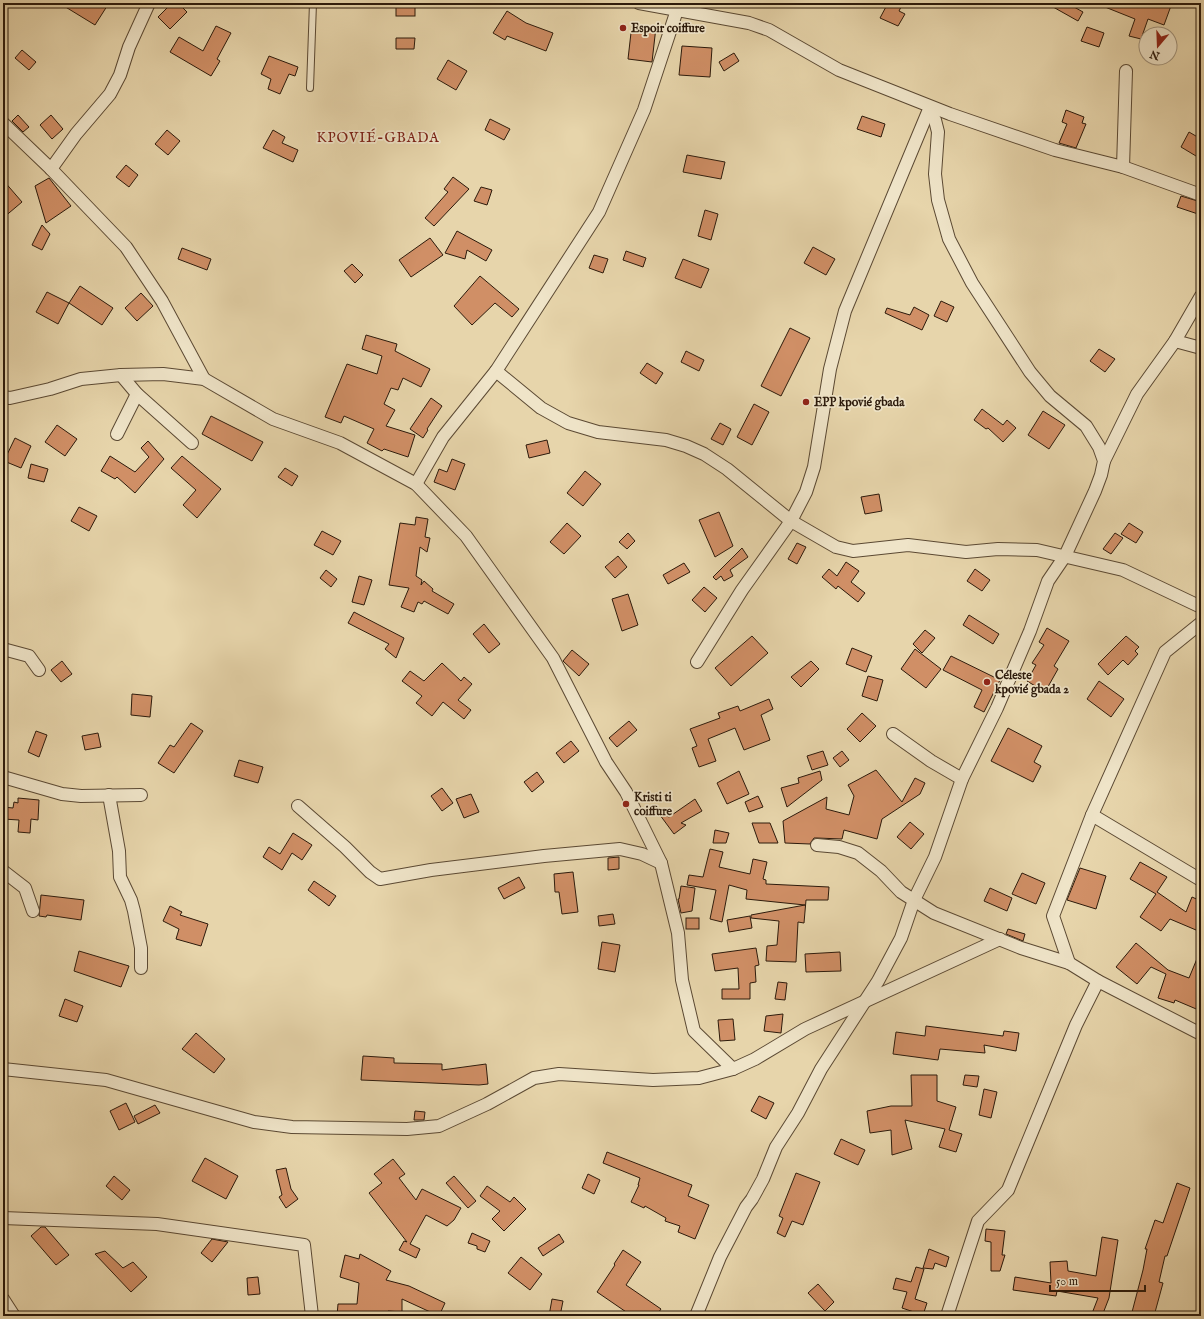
<svg xmlns="http://www.w3.org/2000/svg" width="1204" height="1319" font-family="'IM FELL English',serif">
<rect width="100%" height="100%" fill="#e7d5ab"/>
<filter id="stains"><feTurbulence type="fractalNoise" baseFrequency=".005" numOctaves="4"/><feColorMatrix values="0 0 0 0 .2 0 0 0 0 .09 0 0 0 0 .02 0 0 0 .5 -.17"/></filter>
<radialGradient id="worn" r=".72"><stop offset=".6" stop-color="#630" stop-opacity="0"/><stop offset="1" stop-color="#630" stop-opacity=".3"/></radialGradient>
<g fill="#d08f66" stroke="#2c1a0b">
<path d="M59 3H109L95 25Z"/>
<path d="M172 3H178L187 12 170 29 158 17Z"/>
<rect x="396" y="3" width="19" height="13"/>
<path d="M888 3H903L899 11 905 14 898 26 880 18Z"/>
<path d="M1046 3H1067L1083 12 1078 21Z"/>
<path d="M1095 3H1172L1164 25 1148 19 1141 39 1129 36 1135 19Z"/>
<path d="M507 11 526 23 553 33 546 51 507 36 505 40 493 33Z"/>
<path d="M632 24 656 27 652 62 628 59Z"/>
<path d="M216 26 231 33 217 59 220 61 211 76 170 52 179 37 203 51Z"/>
<path d="M1087 27 1104 33 1099 47 1081 41Z"/>
<path d="M396 38H415L414 49H396Z"/>
<path d="M682 46 712 48 710 77 679 75Z"/>
<path d="M22 50 36 62 29 70 15 58Z"/>
<path d="M734 53 739 61 724 71 719 62Z"/>
<path d="M269 56 298 67 295 76 289 74 280 94 268 89 271 79 261 74Z"/>
<path d="M448 60 467 71 456 90 437 79Z"/>
<path d="M1066 110 1084 117 1082 123 1086 124 1076 148 1059 143 1067 124 1062 122Z"/>
<path d="M18 115 29 127 23 132 12 121Z"/>
<path d="M51 115 63 129 52 139 40 125Z"/>
<path d="M862 116 885 124 881 137 857 129Z"/>
<path d="M490 119 510 129 504 140 485 130Z"/>
<path d="M167 130 180 141 168 155 155 144Z"/>
<path d="M273 130 285 137 282 143 298 150 293 162 263 148Z"/>
<path d="M1189 132 1201 139V159L1181 147Z"/>
<path d="M687 155 725 162 721 179 683 172Z"/>
<path d="M126 165 138 175 129 187 116 177Z"/>
<path d="M453 177 469 189 434 226 425 218 448 192 444 189Z"/>
<path d="M49 178 71 206 46 223 35 186Z"/>
<path d="M3 180 22 202 3 218Z"/>
<path d="M481 187 492 190 487 205 474 201Z"/>
<path d="M1181 196 1201 202V215L1177 207Z"/>
<path d="M705 210 718 214 711 240 698 236Z"/>
<path d="M42 225 50 234 42 250 32 245Z"/>
<path d="M457 231 492 250 486 261 467 250 465 259 445 253Z"/>
<path d="M430 238 443 255 411 277 399 260Z"/>
<path d="M813 247 835 259 826 275 804 263Z"/>
<path d="M182 248 211 259 207 270 178 259Z"/>
<path d="M626 251 646 258 643 267 623 260Z"/>
<path d="M594 255 608 259 603 273 589 268Z"/>
<path d="M683 259 709 269 701 288 675 278Z"/>
<path d="M352 264 363 275 355 283 344 271Z"/>
<path d="M480 276 519 309 512 317 495 303 472 325 454 306Z"/>
<path d="M80 286 113 308 102 325 69 303Z"/>
<path d="M47 292 69 303 58 324 36 312Z"/>
<path d="M141 293 153 306 137 321 125 308Z"/>
<path d="M941 301 954 307 947 322 934 316Z"/>
<path d="M914 307 929 315 922 330 885 313 887 308 910 315Z"/>
<path d="M790 328 810 338 781 396 761 386Z"/>
<path d="M366 335 397 344 395 351 430 369 421 387 403 378 398 390 391 388 384 404 395 410 386 426 415 435 408 457 384 449 382 451 367 443 374 429 344 416 341 423 325 417 347 364 377 374 382 356 362 349Z"/>
<path d="M1099 349 1115 359 1105 372 1090 361Z"/>
<path d="M686 351 704 360 699 371 681 362Z"/>
<path d="M647 363 663 373 656 384 640 373Z"/>
<path d="M431 398 442 406 427 429 428 430 423 438 410 429Z"/>
<path d="M754 404 769 412 752 445 737 437Z"/>
<path d="M982 409 1003 425 1007 420 1016 428 1003 442 988 428 986 429 974 420Z"/>
<path d="M1043 411 1065 425 1049 449 1028 435Z"/>
<path d="M211 416 263 442 252 461 202 434Z"/>
<path d="M720 423 731 429 723 445 711 439Z"/>
<path d="M57 425 77 439 65 456 45 442Z"/>
<path d="M15 438 31 446 21 468 4 461Z"/>
<path d="M547 440 550 453 529 458 526 445Z"/>
<path d="M148 441 164 459 135 493 117 477 115 479 101 471 110 456 135 472 149 457 141 448Z"/>
<path d="M182 456 221 489 197 518 183 505 196 490 171 468Z"/>
<path d="M452 459 465 464 455 490 434 482 439 469 447 472Z"/>
<path d="M31 464 48 469 44 482 28 478Z"/>
<path d="M285 468 298 476 292 486 278 477Z"/>
<path d="M585 471 601 484 583 506 567 493Z"/>
<path d="M879 494 882 511 865 514 861 497Z"/>
<path d="M79 507 97 516 89 531 71 521Z"/>
<path d="M719 512 733 546 715 557 699 520Z"/>
<path d="M416 517 428 519 425 537 430 538 427 552 420 547 416 576 422 580 421 585 424 581 433 589 432 591 454 604 448 614 424 601 422 604 418 602 414 612 401 607 409 588 389 585 400 523 415 525Z"/>
<path d="M567 523 581 536 564 554 550 542Z"/>
<path d="M1129 523 1143 532 1136 543 1121 534Z"/>
<path d="M322 531 341 541 333 555 314 545Z"/>
<path d="M628 533 635 541 627 549 619 542Z"/>
<path d="M1115 533 1123 538 1111 554 1103 549Z"/>
<path d="M797 543 806 547 797 564 788 559Z"/>
<path d="M742 548 748 557 730 570 733 576 724 581 721 576 716 580 713 577Z"/>
<path d="M618 556 627 567 615 578 605 567Z"/>
<path d="M846 562 859 571 851 582 865 593 858 602 838 586 836 589 822 577 829 569 837 576Z"/>
<path d="M684 563 690 572 668 584 663 575Z"/>
<path d="M975 569 990 580 982 591 967 581Z"/>
<path d="M326 570 337 579 331 587 320 578Z"/>
<path d="M359 576 372 580 364 605 352 602Z"/>
<path d="M704 587 717 598 705 612 692 600Z"/>
<path d="M628 594 638 625 622 631 612 599Z"/>
<path d="M354 612 404 638 396 658 385 649 389 644 348 623Z"/>
<path d="M969 615 999 634 993 644 963 625Z"/>
<path d="M484 624 500 644 489 653 473 634Z"/>
<path d="M1047 628 1069 641 1054 666 1058 669 1045 692 1027 681 1036 665 1032 663 1044 645 1039 642Z"/>
<path d="M925 630 935 638 922 653 913 644Z"/>
<path d="M752 636 768 653 731 686 715 668Z"/>
<path d="M1126 636 1139 647 1135 651 1138 654 1128 665 1123 660 1108 675 1098 664Z"/>
<path d="M852 648 872 656 866 672 846 664Z"/>
<path d="M915 649 941 669 926 688 901 669Z"/>
<path d="M572 650 589 664 579 676 563 661Z"/>
<path d="M951 656 1000 680 984 712 974 707 982 690 943 670Z"/>
<path d="M62 661 72 674 61 682 51 670Z"/>
<path d="M811 661 819 669 801 687 791 677Z"/>
<path d="M442 663 461 681 464 677 472 684 458 700 471 710 464 719 443 702 432 716 416 703 422 696 402 681 410 671 424 681Z"/>
<path d="M868 676 883 680 877 701 862 696Z"/>
<path d="M1099 681 1124 699 1111 717 1087 699Z"/>
<path d="M132 694 152 696 150 717 131 715Z"/>
<path d="M769 699 773 709 761 715 770 740 744 750 735 728 708 739 716 761 699 767 692 748 697 746 690 729 720 718 718 713 738 706 740 711Z"/>
<path d="M862 713 876 726 860 742 847 729Z"/>
<path d="M629 721 637 730 617 747 609 738Z"/>
<path d="M191 723 203 731 174 773 158 763 170 745 174 747Z"/>
<path d="M1008 728 1042 746 1034 762 1041 766 1033 782 991 761Z"/>
<path d="M36 731 47 735 39 757 28 752Z"/>
<path d="M98 733 101 747 85 750 82 736Z"/>
<path d="M571 741 579 751 564 763 556 753Z"/>
<path d="M823 751 828 765 812 770 807 756Z"/>
<path d="M842 751 849 760 840 767 833 758Z"/>
<path d="M239 760 263 767 258 783 234 776Z"/>
<path d="M876 770 902 802 915 778 925 783 920 794 882 819 877 839 844 830 842 839 817 838H814L810 844 785 843 783 821 827 797 826 809 849 815 854 796 848 785Z"/>
<path d="M739 771 749 794 727 804 717 783Z"/>
<path d="M820 771 822 780 787 807 781 788 799 783 798 778Z"/>
<path d="M537 772 544 782 532 792 524 782Z"/>
<path d="M442 788 453 803 442 811 431 796Z"/>
<path d="M471 794 479 812 464 818 456 799Z"/>
<path d="M758 796 763 807 749 812 745 802Z"/>
<path d="M18 798 39 800 38 820 31 819 30 833 18 832 19 820 3 819V807L13 808 14 802 18 803Z"/>
<path d="M695 799 702 811 681 823 686 825 674 834 657 811 669 817Z"/>
<path d="M910 822 924 834 911 849 897 837Z"/>
<path d="M752 823H770L778 843H759Z"/>
<path d="M715 830 729 833 726 843H713Z"/>
<path d="M293 833 312 845 302 860 292 853 282 870 263 857 269 847 280 854Z"/>
<path d="M710 849 723 852 719 867 750 874 753 859 767 862 763 879 766 880V884L829 887 828 900H806L804 923 798 922 796 962 766 961 767 946 777 945 779 921 751 918V915L805 905 746 899 747 890 729 885 722 922 710 919 716 890 687 885 689 875 703 877Z"/>
<path d="M619 857V869L608 870V858Z"/>
<path d="M1140 862 1167 877 1157 892 1186 912 1192 897 1201 901V917L1196 930 1170 919 1161 931 1140 917 1156 894 1130 879Z"/>
<path d="M1080 868 1106 876 1096 909 1067 900Z"/>
<path d="M573 872 578 912 562 914 559 892H555L554 874Z"/>
<path d="M1022 873 1045 883 1036 904 1012 894Z"/>
<path d="M519 877 525 888 504 899 498 888Z"/>
<path d="M314 881 336 896 329 906 308 890Z"/>
<path d="M681 886 695 888 692 911 681 913 678 899H679Z"/>
<path d="M990 888 1012 898 1007 911 984 901Z"/>
<path d="M41 895 84 900 81 920 47 915 46 917 39 916Z"/>
<path d="M170 906 182 912 180 915 208 924 201 946 176 939 179 929 163 921Z"/>
<path d="M613 914 615 924 599 926 598 916Z"/>
<path d="M750 916 752 928 729 932 727 920Z"/>
<rect x="686" y="918" width="13" height="11"/>
<path d="M1008 929 1025 934 1023 941 1006 934Z"/>
<path d="M602 942 620 945 615 972 598 969Z"/>
<path d="M1136 943 1168 970 1189 978 1201 949V1011L1175 1000 1174 1003 1158 998 1166 974 1151 967 1137 984 1116 967Z"/>
<path d="M756 948 759 965 755 966 756 982 750 983V999H722V989H739L738 968 715 971 712 954Z"/>
<path d="M79 951 129 966 121 987 74 971Z"/>
<path d="M840 952 841 971 806 972 805 954Z"/>
<path d="M778 982 787 983 785 1000 775 999Z"/>
<path d="M65 999 83 1006 77 1022 59 1016Z"/>
<path d="M783 1014 781 1033 764 1031 766 1016Z"/>
<path d="M733 1019 735 1040 720 1041 718 1020Z"/>
<path d="M926 1026 1003 1036 1004 1031 1019 1033 1016 1051 984 1045 985 1053 940 1049 938 1060 893 1054 896 1032 925 1036Z"/>
<path d="M196 1033 225 1059 214 1073 182 1049Z"/>
<path d="M363 1056 394 1058V1063L442 1064V1070L486 1064 488 1084 479 1085 361 1080Z"/>
<path d="M911 1075H937V1101L956 1107 949 1130 962 1134 956 1152 939 1147 945 1129 905 1120 912 1149 892 1155 891 1130 870 1133 867 1111 891 1106H912Z"/>
<path d="M965 1075 979 1076 977 1087 963 1085Z"/>
<path d="M984 1089 997 1092 991 1118 979 1115Z"/>
<path d="M759 1096 774 1103 766 1119 751 1111Z"/>
<path d="M126 1103 135 1122 119 1130 110 1111Z"/>
<path d="M155 1105 160 1113 138 1124 134 1116Z"/>
<path d="M415 1111 425 1112 424 1120H414Z"/>
<path d="M841 1139 865 1150 858 1165 834 1154Z"/>
<path d="M607 1152 692 1185 688 1196 709 1205 695 1239 678 1232 680 1226 665 1221 666 1218 645 1206 644 1208 631 1202 639 1185H638L640 1178 603 1163Z"/>
<path d="M205 1158 238 1176 226 1199 192 1181Z"/>
<path d="M393 1159 405 1174 399 1178 416 1200 422 1189 461 1208 454 1220 447 1226 426 1215 410 1244 420 1249 416 1258 399 1250 404 1241 407 1242 369 1193 382 1183 374 1174Z"/>
<path d="M286 1168 291 1189 298 1199 286 1208 279 1197 282 1195 276 1170Z"/>
<path d="M796 1173 820 1182 803 1225 792 1221 785 1237 777 1233 783 1218 779 1216Z"/>
<path d="M588 1174 600 1180 594 1194 582 1188Z"/>
<path d="M114 1176 130 1190 122 1200 106 1186Z"/>
<path d="M454 1176 476 1201 468 1208 446 1183Z"/>
<path d="M1177 1183 1190 1188 1167 1256H1165L1159 1282 1163 1283 1154 1316H1131L1143 1270 1147 1249H1145L1155 1220 1163 1223Z"/>
<path d="M487 1186 510 1202 514 1197 526 1209 504 1231 492 1219 500 1211 480 1196Z"/>
<path d="M41 1227H45L69 1255 56 1265 31 1236Z"/>
<path d="M986 1229 1005 1231 1002 1255H1005L1000 1271H991V1242L985 1241Z"/>
<path d="M472 1233 490 1241 485 1252 477 1249V1246L468 1243Z"/>
<path d="M559 1234 564 1242 543 1256 538 1248Z"/>
<path d="M1102 1237 1118 1240 1109 1298 1102 1316H1091L1098 1298 1057 1291 1056 1296 1013 1290 1015 1277 1051 1283 1050 1262 1067 1261 1068 1271 1096 1276Z"/>
<path d="M212 1239 228 1242 212 1262 201 1253Z"/>
<path d="M929 1249 949 1257 946 1267 935 1263 933 1269 923 1268Z"/>
<path d="M623 1250 641 1262 626 1285 661 1309 656 1316H632L597 1292 615 1265 614 1264Z"/>
<path d="M105 1251 123 1268 133 1262 147 1277 131 1292 95 1254Z"/>
<path d="M360 1254 391 1271 386 1280 409 1286 445 1303 439 1316 402 1299V1312L388 1311 389 1316H337L338 1304H357L359 1283 340 1277 345 1255 359 1259Z"/>
<path d="M521 1257 542 1274 530 1290 508 1273Z"/>
<path d="M916 1267 924 1269 915 1299 927 1303 923 1315 902 1308 907 1292 893 1289 896 1278 911 1282Z"/>
<path d="M258 1277 260 1294 248 1295 247 1278Z"/>
<path d="M818 1284 834 1302 825 1311 808 1293Z"/>
<path d="M552 1299 563 1301 560 1316H549Z"/>
</g>
<g fill="none" stroke-linecap="round" stroke-linejoin="round">
<g stroke="#5b4933" stroke-width="8">
<path id="lane" d="M310 88 313 3"/>
</g>
<g stroke="#5b4933" stroke-width="14">
<g id="street">
<path d="M639 3 749 23 769 30 839 70 950 114 1055 150 1123 167 1201 195"/>
<path d="M3 123 51 169 126 247 162 301 204 379"/>
<path d="M1123 167 1126 71"/>
<path d="M51 169 76 134 110 94 120 75 129 47 149 3"/>
<path d="M1175 341 1201 348"/>
<path d="M496 371 541 408 568 423 598 432 666 440 686 446 704 454 727 469 791 521 836 547 853 551 908 545 966 552 998 549 1037 550 1123 570 1201 607"/>
<path d="M121 375 137 394 192 443"/>
<path d="M3 397 10 398 50 389 81 379 121 375 163 374 204 379 273 419 340 443 416 484 466 536 553 658 606 762 626 792 661 863 678 933 682 980 694 1031 733 1069"/>
<path d="M117 434 137 394"/>
<path d="M1104 461 1137 394 1175 341 1201 296"/>
<path d="M416 484 443 437 496 371 599 212 644 110 677 10"/>
<path d="M3 649 29 656 39 670"/>
<path d="M697 662 742 590 791 521 806 492 814 467 830 369 845 311 930 107"/>
<path d="M893 734 931 761 962 779"/>
<path d="M3 777 62 794 81 796 141 795"/>
<path d="M109 795 119 851 120 877 131 900 134 911 141 948V968"/>
<path d="M298 806 345 847 370 872 380 879 431 870 544 856 620 849 642 854 661 863"/>
<path d="M1092 815 1201 880"/>
<path d="M817 845 839 847 858 853 881 871 901 892 934 913 1021 948 1069 963 1098 981 1201 1034"/>
<path d="M3 871 25 888 33 911"/>
<path d="M1069 963 1053 916 1092 815 1165 652 1201 623"/>
<path d="M3 1069 106 1080 254 1122 292 1127 407 1129 439 1126 487 1104 534 1078 559 1074 653 1080 699 1078 733 1069 755 1059 805 1029 1000 939"/>
<path d="M3 1218 157 1224 304 1245 312 1316"/>
<path d="M3 1299 14 1316"/>
<path d="M696 1316 720 1257 746 1207 752 1199 763 1179 776 1147 798 1113 821 1069 878 981 901 938 914 900 935 857 962 779 997 708 1030 631 1048 581 1065 556 1095 491 1101 475 1104 461 1099 447 1086 426 1050 396 1030 372 972 283 949 239 938 200 935 174 938 132 935 120 929 112"/>
<path d="M947 1316 978 1221 1008 1190 1076 1025 1098 981"/>
</g>
</g>
<use href="#lane" stroke="#efe4c8" stroke-width="6"/>
<use href="#street" stroke="#efe4c8" stroke-width="12"/>
</g>
<g fill="#8f2418" stroke="#efe4c8" stroke-width="1.5">
<circle cx="623" cy="28" r="4"/>
<circle cx="806" cy="402" r="4"/>
<circle cx="987" cy="682" r="4"/>
<circle cx="626" cy="804" r="4"/>
</g>
<g text-anchor="middle" stroke-width="3.5" stroke-linejoin="round" paint-order="stroke">
<g font-size="12" font-weight="bold" fill="#2c1a0b" stroke="#efe4c8" text-anchor="start">
<text x="631" y="32">Espoir coiffure</text>
<text x="814" y="406">EPP kpovié gbada</text>
<text x="995" y="679">Céleste<tspan x="995" dy="14">kpovié gbada 2</tspan></text>
<text x="634" y="801">Kristi ti<tspan x="634" dy="14">coiffure</tspan></text>
</g>
<g font-size="14" letter-spacing="1" fill="#7a1f14" stroke="#efe4c8">
<text x="378" y="142">KPOVIÉ-GBADA</text>
</g>
</g>
<rect width="1204" height="1319" fill="none" stroke="#e7d5ab" stroke-width="16"/>
<rect x="4" y="4" width="1196" height="1311" fill="none" stroke="#2c1a0b" stroke-width="2"/>
<rect x="8" y="8" width="1188" height="1303" fill="none" stroke="#2c1a0b"/>
<g transform="translate(1158 46) rotate(199)"><circle r="19" fill="#efe4c8" stroke="#a1937c"/>
<path d="M0-3L7 15L0 10L-7 15Z" fill="#8f2418"/>
<text y="-6" font-size="11" font-weight="bold" text-anchor="middle" fill="#2c1a0b">N</text>
</g>
<path d="M1050 1285v6h95v-6" fill="none" stroke="#2c1a0b" stroke-width="2"/>
<text x="1056" y="1285" font-size="12" fill="#2c1a0b" stroke="#efe4c8" stroke-width="3" paint-order="stroke">50 m</text>
<rect width="100%" height="100%" filter="url(#stains)"/>
<rect width="100%" height="100%" fill="url(#worn)"/>
</svg>
